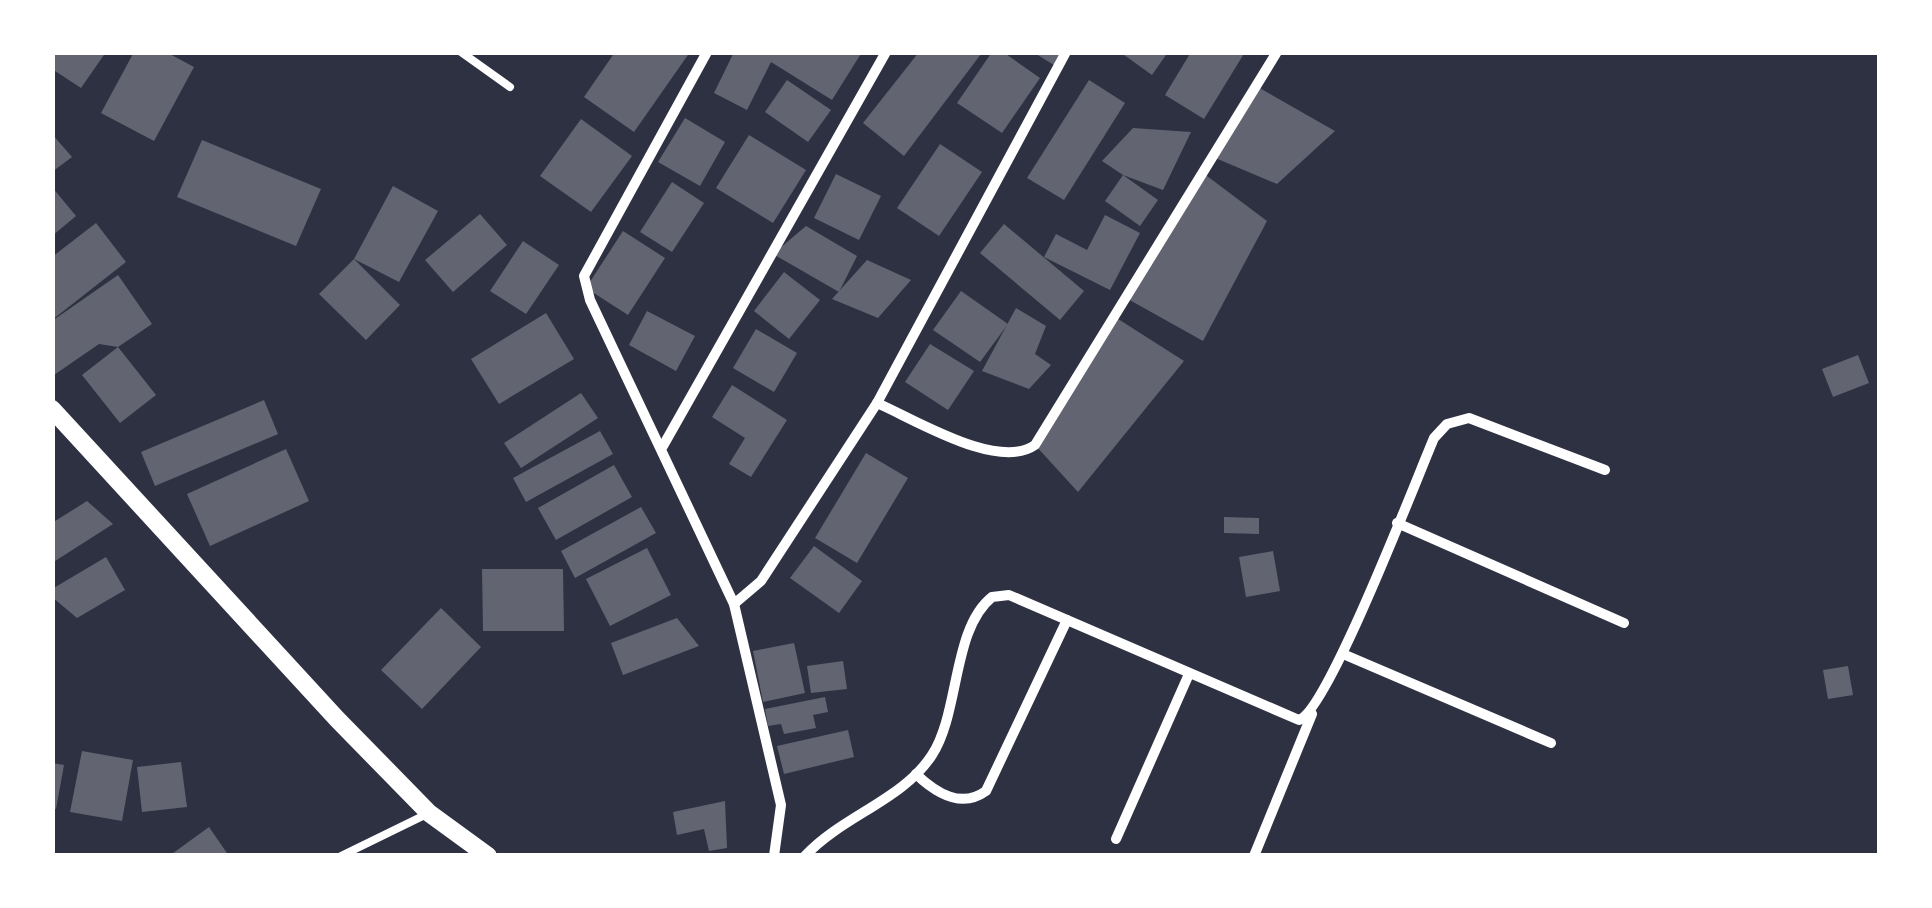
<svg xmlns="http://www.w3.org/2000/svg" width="1932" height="908" font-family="'Exo 2',sans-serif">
<rect width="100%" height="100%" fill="#2d3142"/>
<g fill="#626471">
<path d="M52 52H106L81 88 52 69Z"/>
<path d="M134 52H166L194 67 154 141 101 113Z"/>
<path d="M615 52H690L634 132 584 97Z"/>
<path d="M734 52H862L832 100 771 62 747 110 714 93Z"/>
<path d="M919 52 981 54 904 156 863 123Z"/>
<path d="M992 52H1003L1040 78 1002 133 957 103Z"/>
<path d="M1033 52H1066L1057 67Z"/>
<path d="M1120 52H1168L1152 75Z"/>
<path d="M1191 52H1245L1204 119 1165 95Z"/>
<path d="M787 80 831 110 808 142 765 112Z"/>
<path d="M1089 80 1125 103 1064 200 1027 178Z"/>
<path d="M1256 86 1335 131 1277 184 1213 157Z"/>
<path d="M685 118 725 142 700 186 658 162Z"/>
<path d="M581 119 632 156 591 212 540 176Z"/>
<path d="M1133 128 1191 132 1163 190 1123 175 1158 200 1140 226 1105 201 1123 175 1102 161Z"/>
<path d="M52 134 72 157 52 172Z"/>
<path d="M749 135 806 170 773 223 716 188Z"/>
<path d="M202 140 321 189 296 246 177 197Z"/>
<path d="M940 144 982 172 939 236 897 208Z"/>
<path d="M1203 173 1267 221 1203 341 1126 298Z"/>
<path d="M836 174 881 196 859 240 814 218Z"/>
<path d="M672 182 704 203 672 252 640 232Z"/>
<path d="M393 186 438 211 399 282 354 259Z"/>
<path d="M52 187 76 216 52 236Z"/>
<path d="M480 214 507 245 453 292 425 260Z"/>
<path d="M1105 215 1140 233 1110 290 1044 257 1056 234 1087 250Z"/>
<path d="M96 223 126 262 52 320V257Z"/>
<path d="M1004 224 1084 291 1060 320 980 253Z"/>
<path d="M806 226 857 256 839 292 773 254Z"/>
<path d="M623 231 665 258 628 315 586 288Z"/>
<path d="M523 241 559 265 526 314 490 291Z"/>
<path d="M354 259 400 305 366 340 319 294Z"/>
<path d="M867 260 911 280 878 318 832 299Z"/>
<path d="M784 272 820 300 789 339 754 311Z"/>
<path d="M118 275 152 324 118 347 99 344 54 375 52 321Z"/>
<path d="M961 291 1008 324 980 362 933 330Z"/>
<path d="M1016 308 1046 326 1035 354 1051 365 1029 389 982 371Z"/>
<path d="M647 311 695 336 676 371 629 345Z"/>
<path d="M546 313 574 359 499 404 471 359Z"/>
<path d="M1115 317 1184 361 1078 492 1035 445Z"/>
<path d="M756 329 797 353 774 392 733 368Z"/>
<path d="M930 344 974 371 948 410 905 382Z"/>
<path d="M118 347 156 395 120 423 82 375Z"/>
<path d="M1858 355 1869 383 1833 397 1822 369Z"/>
<path d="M732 385 787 420 751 477 729 464 745 438 712 417Z"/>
<path d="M581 393 598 418 521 468 504 443Z"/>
<path d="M264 400 278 434 155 486 141 452Z"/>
<path d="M600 431 613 454 526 502 513 478Z"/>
<path d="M286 449 309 501 210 546 187 494Z"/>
<path d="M866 453 908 478 857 563 815 538Z"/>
<path d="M614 465 632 497 556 540 538 508Z"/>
<path d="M87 501 113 524 52 563V523Z"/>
<path d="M641 507 656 533 575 578 561 551Z"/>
<path d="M1224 517 1259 518V534L1224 533Z"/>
<path d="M814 546 862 581 839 613 790 578Z"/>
<path d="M647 548 671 595 610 626 586 579Z"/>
<path d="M1273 551 1280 591 1246 597 1239 557Z"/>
<path d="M106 557 125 590 77 618 52 597V589Z"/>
<path d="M482 569H563L564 631H483Z"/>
<path d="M441 608 481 647 422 709 381 670Z"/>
<path d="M677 618 699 646 623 675 611 643Z"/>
<path d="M794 643 805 693 763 702 753 651Z"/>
<path d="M843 661 847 689 811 693 807 666Z"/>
<path d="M1848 666 1853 695 1828 699 1823 670Z"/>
<path d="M825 697 828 712 813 715 816 728 784 734 781 724 768 726 765 709Z"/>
<path d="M848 730 854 757 784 774 777 746Z"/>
<path d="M82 751 133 760 122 821 70 812Z"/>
<path d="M181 762 187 807 142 812 137 767Z"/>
<path d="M52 763 64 765 56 809H52Z"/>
<path d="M725 801 727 848 709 851 704 829 677 835 673 812Z"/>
<path d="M209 827 229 856H169Z"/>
</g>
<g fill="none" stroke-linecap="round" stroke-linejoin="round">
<g stroke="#fff" stroke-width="8">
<path d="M461 52 510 87"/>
<path d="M341 856 429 813"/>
</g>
<g stroke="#fff" stroke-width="10">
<path d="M707 52 584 276 590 300 734 604 781 805 774 856"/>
<path d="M877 403C916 420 998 471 1035 445L1277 52"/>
<path d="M663 446 886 52"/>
<path d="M1397 523 1624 623"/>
<path d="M734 604 761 581 877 403 1066 52"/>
<path d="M1343 654 1551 743"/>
<path d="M916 774C936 793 961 809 986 791L1067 620"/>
<path d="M1116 839 1189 674"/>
<path d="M805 856C842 816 903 800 932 755 960 712 952 629 992 597L1009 595 1299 720C1328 710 1416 480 1434 438L1447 424 1469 418 1605 470"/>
<path d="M1254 856 1312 714"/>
</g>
<path stroke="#fff" stroke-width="18" d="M52 409 337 719 429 813 488 856"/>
</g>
<rect width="1932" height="908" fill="none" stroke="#ffffff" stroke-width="110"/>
</svg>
